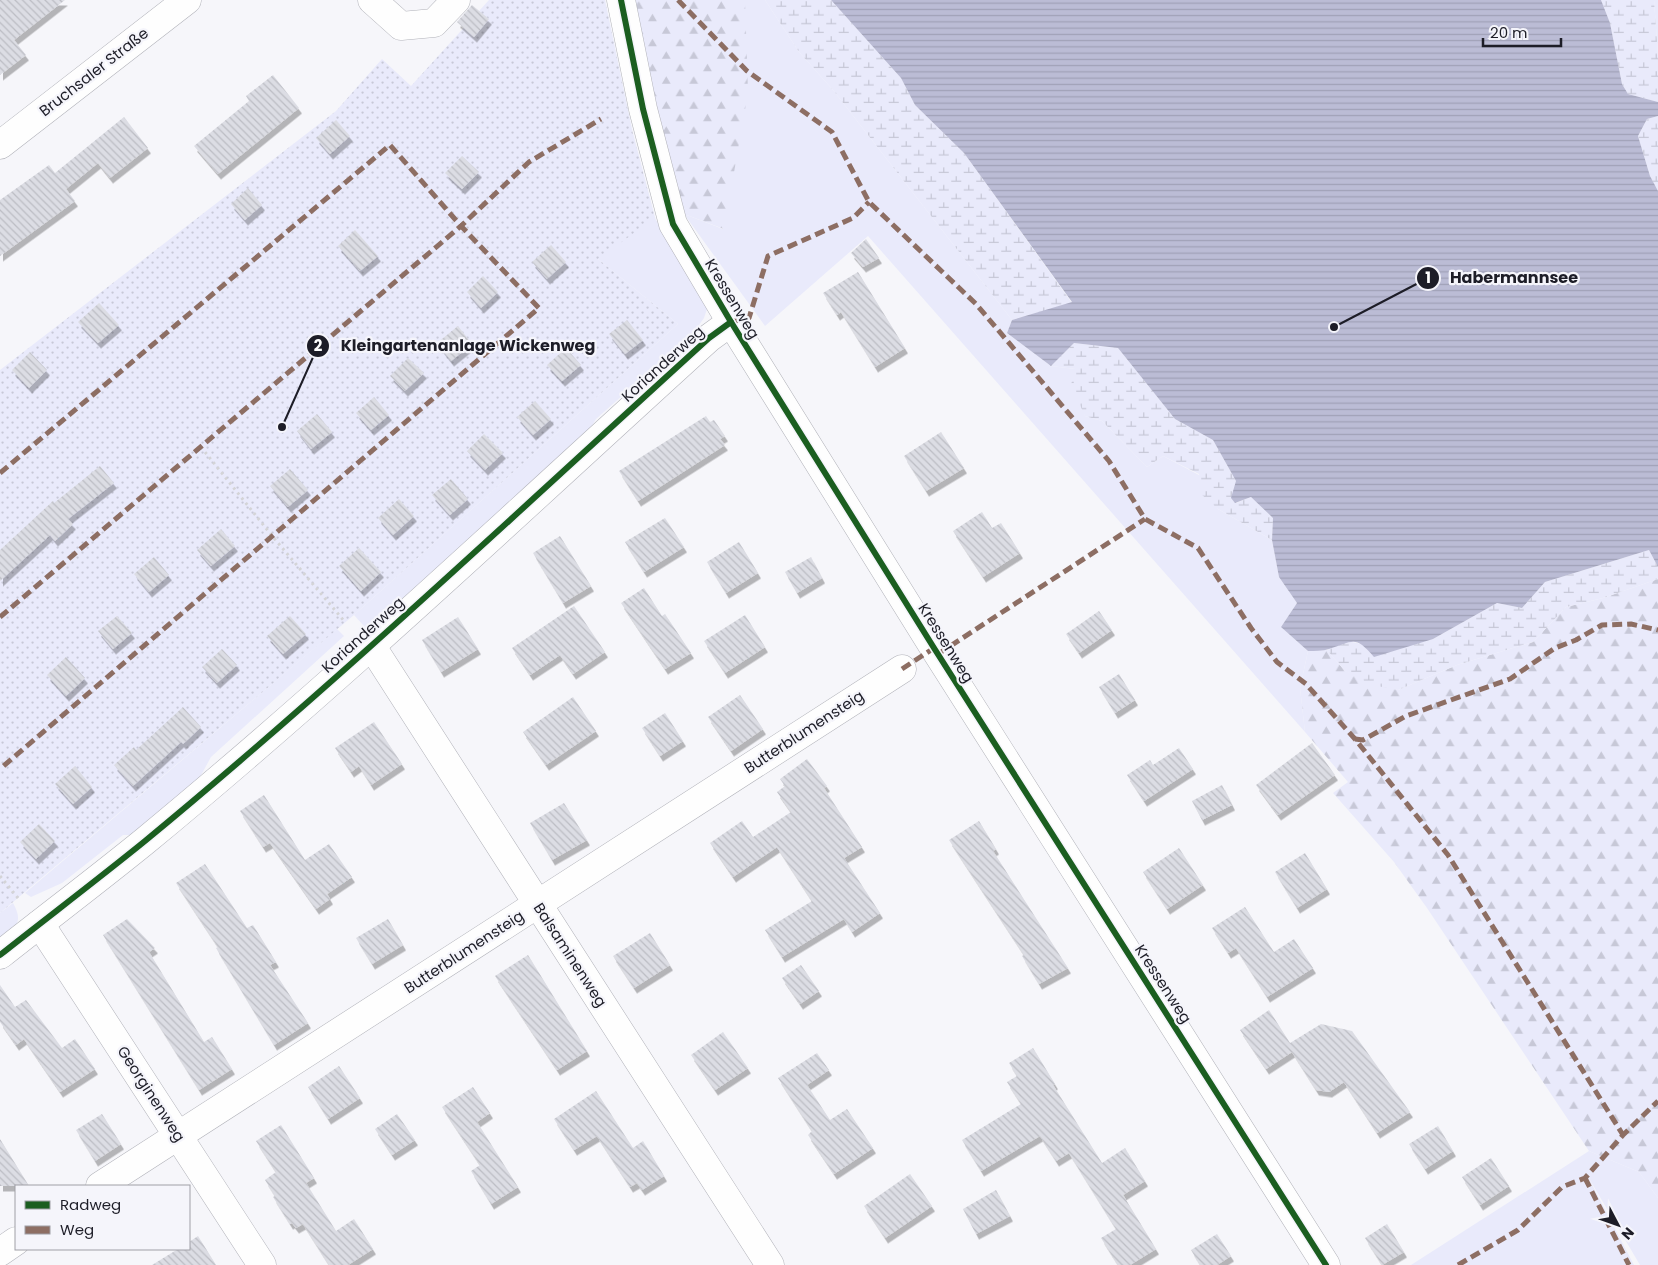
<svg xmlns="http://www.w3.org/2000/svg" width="1658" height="1265" font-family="Poppins,sans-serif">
<defs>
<pattern id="forest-firs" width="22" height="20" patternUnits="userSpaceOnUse" patternTransform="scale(1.25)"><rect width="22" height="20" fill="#e9eafb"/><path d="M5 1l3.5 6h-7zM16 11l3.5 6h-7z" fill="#c7c8d7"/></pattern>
<pattern id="wetland-marsh" width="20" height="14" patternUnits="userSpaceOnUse" patternTransform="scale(1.25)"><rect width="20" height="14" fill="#e9eafb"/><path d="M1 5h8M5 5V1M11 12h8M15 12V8" fill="none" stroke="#c7c8d7"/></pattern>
<pattern id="garden-dots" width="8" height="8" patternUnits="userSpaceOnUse" patternTransform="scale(1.25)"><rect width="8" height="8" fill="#e9eafb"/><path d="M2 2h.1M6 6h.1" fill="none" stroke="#c7c8d7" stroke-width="1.8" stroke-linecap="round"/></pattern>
<pattern id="water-rules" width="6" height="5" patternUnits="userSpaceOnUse" patternTransform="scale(1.25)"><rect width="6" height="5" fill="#bbbcd5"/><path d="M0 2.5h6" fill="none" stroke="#a0a1b7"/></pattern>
<pattern id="building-back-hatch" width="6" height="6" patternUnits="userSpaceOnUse" patternTransform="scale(1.25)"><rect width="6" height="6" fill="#dcdde4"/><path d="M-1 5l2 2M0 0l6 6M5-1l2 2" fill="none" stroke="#bcbdc4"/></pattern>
<filter id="shadow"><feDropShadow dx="3" dy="5.5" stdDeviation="0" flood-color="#0004"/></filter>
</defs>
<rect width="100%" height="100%" fill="#f6f6fa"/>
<g fill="#e9eafb">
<path d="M745 0H765L799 52 833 90 1012 320 1007 333 1051 366 1075 369 1085 416 1102 421 1147 467 1163 456 1199 475 1218 509 1272 540 1279 577 1297 603 1281 627 1308 651 1300 688 1305 732 868 236 765 326 684 214 723 229Z"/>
<path d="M1654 0H1658V56Z"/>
<path d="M633 134 655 218 707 309 704 318 694 332 596 419 584 439 371 634 354 615 678 324 598 259Z"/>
<path d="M337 629 344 636 211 757 194 788 139 835H123L62 883 31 897 25 893Z"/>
<path d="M13 903C24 923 16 926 0 939V913Z"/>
<path d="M1589 1151 1639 1172 1658 1198V1265H1640L1587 1175 1634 1265H1411Z"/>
</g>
<g fill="url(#forest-firs)">
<path d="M632 0H745L748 93 724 229 684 214 667 162Z"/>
<path d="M1658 579V1198L1639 1172 1589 1151 1427 908 1394 862 1333 793 1348 782 1305 732 1300 688 1308 651 1327 650 1345 671 1398 690 1457 665 1533 642 1566 607 1603 598Z"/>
</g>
<g fill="url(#wetland-marsh)">
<path d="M765 0H831L901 78 915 105 964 153 1072 303 1012 320 833 90 799 52Z"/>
<path d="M1601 0H1654L1658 56V102L1628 94 1622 84 1610 23Z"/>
<path d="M1658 116V191L1650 176 1638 136 1647 119Z"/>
<path d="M1074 343 1118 348 1175 419 1213 440 1236 481V503L1251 497 1273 518 1272 540 1218 509 1201 494 1199 474 1163 456 1147 467 1102 421 1085 416 1071 385 1075 369 1051 366Z"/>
<path d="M1649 550 1658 567V579L1603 598 1566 607 1533 642 1457 665 1398 690 1372 685 1345 671 1327 650 1347 641 1362 644 1433 639 1497 603 1522 608 1545 582Z"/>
</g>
<path fill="url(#garden-dots)" d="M489 0H605L633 134 655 218 598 259 678 324 354 615 0 913V370L336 111 382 59 411 86Z"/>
<path fill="url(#water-rules)" d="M831 0H1601L1610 23 1622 84 1628 94 1658 102V116L1647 119 1638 136 1650 176 1658 191V567L1649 550 1545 582 1522 608 1497 603 1433 639 1374 657C1355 635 1354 641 1329 649 1323 651 1315 651 1308 651L1281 627 1297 603 1279 577 1272 540 1273 518 1251 497 1235 503 1231 498 1236 481 1213 440 1175 419 1118 348 1074 343 1051 366 1007 333 1012 320 1072 302 964 153 915 105 901 78Z"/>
<g fill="url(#building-back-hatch)" filter="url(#shadow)">
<path d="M0 0H65L14 40 26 55 0 75Z"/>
<path d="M472 5 489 19 474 37 457 22Z"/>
<path d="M273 75 299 108 218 174 194 146 249 101 246 96Z"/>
<path d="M124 117 148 148 110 178 98 163 66 189 75 201 0 256V200L49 165 55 173Z"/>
<path d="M336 120 350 136 330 154 316 138Z"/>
<path d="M462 156 479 172 462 189 445 173Z"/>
<path d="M248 188 262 205 245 220 231 204Z"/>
<path d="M355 230 378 256 360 271 338 246Z"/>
<path d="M866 239 879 258 863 267 851 253Z"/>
<path d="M551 245 566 262 547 279 532 262Z"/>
<path d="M858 272 905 348 875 367 841 312 837 315 823 293Z"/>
<path d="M483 276 498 292 481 308 467 292Z"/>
<path d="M99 303 119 325 98 343 78 322Z"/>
<path d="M627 320 643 340 625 354 609 334Z"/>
<path d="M458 326 472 344 451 361 437 343Z"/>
<path d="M566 348 581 365 562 381 547 365Z"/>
<path d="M30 352 47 370 29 388 12 370Z"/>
<path d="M408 358 424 373 405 391 390 376Z"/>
<path d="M374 397 389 415 371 430 356 413Z"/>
<path d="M535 401 551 419 533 435 517 417Z"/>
<path d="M317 414 332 432 311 449 297 431Z"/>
<path d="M706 416 710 422 714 420 725 436 720 439 725 445 638 501 619 471Z"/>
<path d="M941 432 964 468 926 491 904 456Z"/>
<path d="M484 434 503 453 485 470 467 451Z"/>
<path d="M100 466 114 483 68 519 73 524 55 541 50 535 0 581V550L53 501 54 503Z"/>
<path d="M290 469 308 490 288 507 270 486Z"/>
<path d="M451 479 468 499 450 515 432 495Z"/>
<path d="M399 499 414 516 393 535 378 518Z"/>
<path d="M982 512 992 528 1001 523 1020 553 983 577 953 531Z"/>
<path d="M665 518 684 547 644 572 625 542Z"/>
<path d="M221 529 235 546 211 566 197 550Z"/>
<path d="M560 536 591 586 563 603 533 553Z"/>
<path d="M739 542 758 573 726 593 707 562Z"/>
<path d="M359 548 381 572 361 591 339 566Z"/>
<path d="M154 557 169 575 149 592 134 574Z"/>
<path d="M811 557 822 578 797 593 785 572Z"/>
<path d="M644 588 662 616 665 614 691 653 665 669 621 603Z"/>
<path d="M574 606 605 652 573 674 560 655 530 675 512 648Z"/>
<path d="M1099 611 1112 630 1079 653 1066 634Z"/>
<path d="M745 615 765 647 725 673 704 641Z"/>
<path d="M117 616 132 633 113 649 98 631Z"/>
<path d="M290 616 306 634 283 654 267 636Z"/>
<path d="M458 617 478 649 441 672 422 640Z"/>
<path d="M222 649 237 665 217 683 202 667Z"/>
<path d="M66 657 85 678 66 696 47 675Z"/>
<path d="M1119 674 1135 700 1115 713 1099 687Z"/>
<path d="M740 695 763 729 731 751 708 717Z"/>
<path d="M573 697 596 731 546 765 523 732Z"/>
<path d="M183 707 201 727 183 744 181 742 133 786 114 765 134 747 136 750Z"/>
<path d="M665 713 683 741 660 756 642 728Z"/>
<path d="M374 722 402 764 371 785 359 766 351 772 335 748Z"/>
<path d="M1312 743 1335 775 1278 815 1256 785Z"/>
<path d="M1179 748 1193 769 1144 801 1127 775 1150 760 1153 765Z"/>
<path d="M807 759 827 786 824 788 862 847 844 858 880 913 852 932 844 919 782 957 765 930 812 901 777 847 733 877 710 843 742 821 753 837 791 812 777 792 785 786 780 779Z"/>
<path d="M75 766 92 787 73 804 55 784Z"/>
<path d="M1222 785 1232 805 1202 820 1192 801Z"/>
<path d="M264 795 305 860 329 844 352 877 327 894 330 899 316 909 270 843 263 847 240 811Z"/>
<path d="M564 803 587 840 552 860 530 823Z"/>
<path d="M979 821 996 849 993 851 1068 968 1039 984 1022 956 1024 955 949 840Z"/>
<path d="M39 824 55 841 36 859 20 842Z"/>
<path d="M1179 848 1203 885 1167 909 1143 872Z"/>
<path d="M1305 853 1327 889 1297 908 1275 872Z"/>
<path d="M205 864 247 928 253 925 276 962 270 965 308 1023 274 1045 216 948 218 947 176 883Z"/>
<path d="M1245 907 1274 952 1294 939 1313 968 1267 997 1236 948 1228 953 1212 928Z"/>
<path d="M127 919 155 948 149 952 204 1042 212 1037 232 1069 199 1090 103 935Z"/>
<path d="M388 919 403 945 372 964 356 938Z"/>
<path d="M650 933 670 965 634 988 613 956Z"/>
<path d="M528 955 587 1051 557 1070 495 976Z"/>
<path d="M801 965 819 991 800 1004 782 978Z"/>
<path d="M0 985 15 1007 26 1000 62 1048 75 1039 95 1069 60 1092 24 1039 16 1045 0 1022Z"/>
<path d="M1269 1010 1290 1043 1321 1024 1352 1031 1410 1112 1377 1133 1344 1082 1329 1092 1316 1090 1292 1052 1266 1069 1240 1030Z"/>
<path d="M723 1032 748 1068 715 1090 691 1055Z"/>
<path d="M1033 1048 1055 1084 1053 1085 1102 1163 1125 1148 1145 1181 1123 1195 1156 1249 1130 1265H1118L1101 1238 1116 1229 1069 1153 1056 1161 1040 1136 981 1171 962 1140 1021 1104 1007 1082 1017 1076 1009 1063Z"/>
<path d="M817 1053 829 1070 807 1085 830 1120 847 1109 873 1148 834 1174 808 1135 812 1131 778 1078Z"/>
<path d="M339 1066 360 1098 328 1119 308 1087Z"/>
<path d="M473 1087 490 1113 477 1122 518 1187 491 1204 471 1171 480 1165 442 1107Z"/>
<path d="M596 1091 633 1148 643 1141 664 1176 642 1190 637 1183 630 1187 597 1136 574 1150 554 1119Z"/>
<path d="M102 1114 121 1144 95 1161 76 1130Z"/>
<path d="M397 1114 415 1140 392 1155 375 1129Z"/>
<path d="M281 1125 314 1178 306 1183 336 1231 354 1219 373 1249 348 1265H329L303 1224 296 1228 292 1223 290 1224 273 1197 275 1196 265 1180 276 1172 256 1141Z"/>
<path d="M1438 1126 1453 1151 1425 1169 1409 1144Z"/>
<path d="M0 1139 29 1186H0Z"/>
<path d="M1491 1158 1509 1186 1480 1205 1462 1177Z"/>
<path d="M910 1174 932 1206 885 1238 864 1206Z"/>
<path d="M996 1190 1010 1216 976 1234 963 1209Z"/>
<path d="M1387 1224 1404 1252 1382 1265 1365 1238Z"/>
<path d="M1217 1234 1231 1256 1217 1265H1200L1191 1250Z"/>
<path d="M198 1236 216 1265H152L178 1249H189V1242Z"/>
</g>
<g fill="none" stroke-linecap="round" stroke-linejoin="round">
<g stroke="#b1b2b9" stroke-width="29">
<g id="minor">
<path d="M372 0 401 26 434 23 456 0"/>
<path d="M621 0 643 109 673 224 731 322 934 648 1326 1265"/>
<path d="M0 145 187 0"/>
<path d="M371 645 770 1265"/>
<path d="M40 924 262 1265"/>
<path d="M0 955C48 917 97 880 145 841 339 681 523 507 709 338L731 322"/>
<path d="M100 1186 902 669"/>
<path d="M0 1252 16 1241"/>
</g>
</g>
<g stroke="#d4d4d7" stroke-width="3" stroke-dasharray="2.5 4" stroke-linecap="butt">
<path d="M201 447 273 537 345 622"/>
<path d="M0 876 18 898"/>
</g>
<use href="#minor" stroke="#fefefe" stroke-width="28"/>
<g stroke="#8d6e63" stroke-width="5" stroke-dasharray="10 5" stroke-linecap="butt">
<path d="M678 0 747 71 832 132 869 202 976 304 1109 461 1145 519 1198 548 1251 628 1277 662 1306 684 1355 739 1448 855 1623 1135"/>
<path d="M731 322 749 318 768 256 853 218 869 202"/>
<path d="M0 473 390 145 461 226 539 308 0 769"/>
<path d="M0 617 461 226 529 162 601 119"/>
<path d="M938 654 1145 519"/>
<path d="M902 669 934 648"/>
<path d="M1355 739 1363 740 1406 716 1510 679 1555 648 1576 640 1602 625 1631 624 1658 630"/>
<path d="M1585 1178 1629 1265"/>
<path d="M1458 1265 1518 1230 1562 1187 1585 1178 1623 1135 1658 1101"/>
</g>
<g stroke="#f5f5fb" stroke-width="9">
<g id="cycleway">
<path d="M621 0 643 109 673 224 731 322 934 648 1326 1265"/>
<path d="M0 955C48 917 97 880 145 841 339 681 523 507 709 338L731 322"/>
</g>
</g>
<use href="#cycleway" stroke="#1b5e20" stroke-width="6"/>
</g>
<g text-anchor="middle" stroke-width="4.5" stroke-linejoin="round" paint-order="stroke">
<g font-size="15" fill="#1d1d27" stroke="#f5f5fb">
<text transform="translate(94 72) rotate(-38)" y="5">Bruchsaler Straße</text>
<text transform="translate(732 299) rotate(59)" y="5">Kressenweg</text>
<text transform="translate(663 364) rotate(-42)" y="5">Korianderweg</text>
<text transform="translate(363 635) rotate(-42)" y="5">Korianderweg</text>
<text transform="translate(946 643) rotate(58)" y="5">Kressenweg</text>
<text transform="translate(804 732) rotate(-33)" y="5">Butterblumensteig</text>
<text transform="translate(464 952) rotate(-33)" y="5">Butterblumensteig</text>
<text transform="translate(570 955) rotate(57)" y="5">Balsaminenweg</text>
<text transform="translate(1163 984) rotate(57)" y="5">Kressenweg</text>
<text transform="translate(151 1094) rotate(57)" y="5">Georginenweg</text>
</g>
</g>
<path fill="none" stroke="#1d1d27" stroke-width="2" d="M1334 327L1428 278M282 427L318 346"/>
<g fill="#1d1d27" stroke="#f5f5fb" stroke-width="2">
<circle cx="1334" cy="327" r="5"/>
<circle cx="282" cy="427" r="5"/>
<circle cx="1428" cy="278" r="12"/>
<circle cx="318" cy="346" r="12"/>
</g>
<g font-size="15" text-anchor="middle" font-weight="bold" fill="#fff">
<text x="1428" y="283">1</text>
<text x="318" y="351">2</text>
</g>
<g font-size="16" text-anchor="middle" font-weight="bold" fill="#1d1d27" stroke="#f5f5fb" stroke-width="4.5" stroke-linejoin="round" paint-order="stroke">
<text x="1514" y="283">Habermannsee</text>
<text x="468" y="351">Kleingartenanlage Wickenweg</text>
</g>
<rect x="15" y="1185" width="175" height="65" fill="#f5f5fb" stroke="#9f9fa6"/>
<rect x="25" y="1201" width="25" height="8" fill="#1b5e20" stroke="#9f9fa6"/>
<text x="60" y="1210" font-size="15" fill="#1d1d27">Radweg</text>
<rect x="25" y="1226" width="25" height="8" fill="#8d6e63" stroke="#9f9fa6"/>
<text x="60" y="1235" font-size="15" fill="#1d1d27">Weg</text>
<g transform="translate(1618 1225) rotate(131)" stroke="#f5f5fb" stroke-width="4" paint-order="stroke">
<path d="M0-4L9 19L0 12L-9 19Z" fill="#1d1d27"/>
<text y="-8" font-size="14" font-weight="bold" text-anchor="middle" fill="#1d1d27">N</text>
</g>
<path d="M1483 38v8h78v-8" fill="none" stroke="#1d1d27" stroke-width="2.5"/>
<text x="1490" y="38" font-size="15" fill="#1d1d27" stroke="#f5f5fb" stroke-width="4" paint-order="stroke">20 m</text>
</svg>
